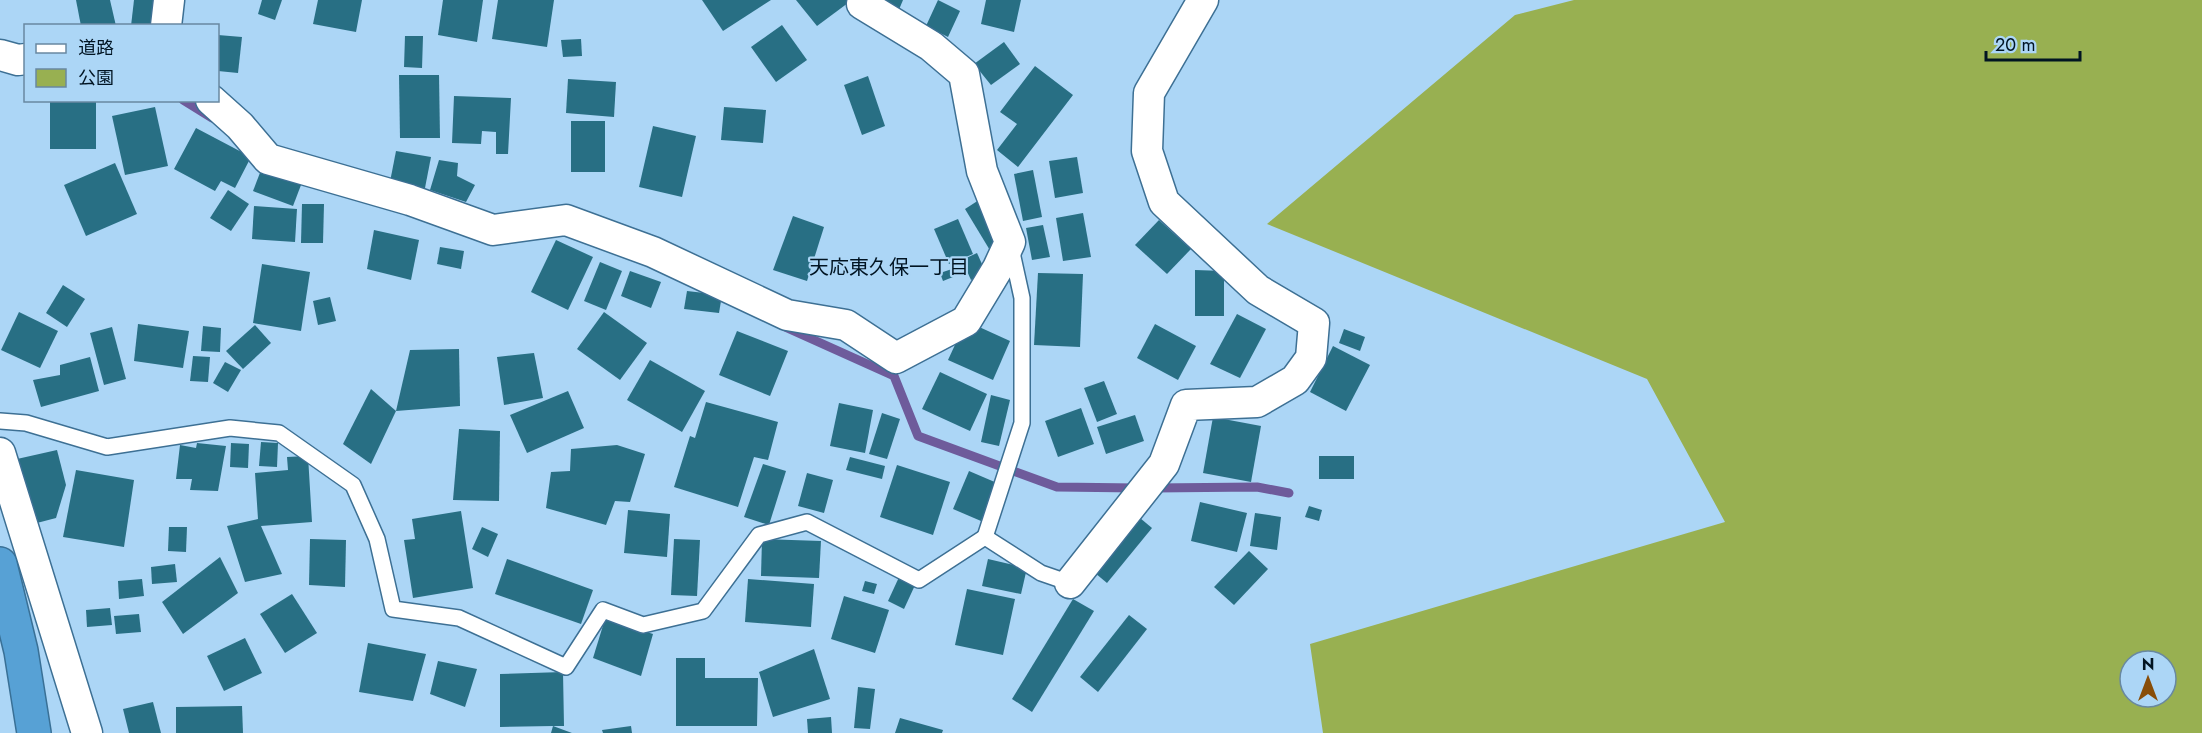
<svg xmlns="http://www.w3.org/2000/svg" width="2202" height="733" font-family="Jost,'Noto Sans JP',sans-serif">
<rect width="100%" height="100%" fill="#acd6f6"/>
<path fill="#98b051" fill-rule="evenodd" d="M1574 0H2202V733H1323L1310 644 1725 522 1647 379 1267 224 1515 15ZM2130 661H2166V697H2130Z"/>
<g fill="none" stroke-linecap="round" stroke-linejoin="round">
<g stroke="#6e5b9b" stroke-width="9">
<path d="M183 100 212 118"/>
<path d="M785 327 894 376 918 436 1057 487 1137 488"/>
<path d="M1154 488 1257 487 1289 493"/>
</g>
</g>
<g fill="#286f84">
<path d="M76 0H110L116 26H81Z"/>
<path d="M134 0H153L151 26H131Z"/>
<path d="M262 0H282L275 20 258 14Z"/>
<path d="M318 0H362L356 32 313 24Z"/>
<path d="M443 0H483L477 42 438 35Z"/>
<path d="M498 0H554L547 47 492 39Z"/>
<path d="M702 0H771L723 31Z"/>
<path d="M796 0H852L817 26Z"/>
<path d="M874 0H903L898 12Z"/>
<path d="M938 0 960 11 948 37 926 26Z"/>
<path d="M986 0H1021L1014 32 981 24Z"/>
<path d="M782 25 807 60 776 82 751 47Z"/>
<path d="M218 35 242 37 238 73 218 71Z"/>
<path d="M405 36H423L422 68 404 67Z"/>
<path d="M581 39 582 56 563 57 561 40Z"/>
<path d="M1004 42 1020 64 991 85 974 64Z"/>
<path d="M1035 66 1073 95 1018 167 997 150 1017 124 1000 112Z"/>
<path d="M399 75H439L440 138H400Z"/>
<path d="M868 76 885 126 862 135 844 85Z"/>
<path d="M568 79 616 82 614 117 566 113Z"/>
<path d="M454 96 511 98 508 154H496V132L482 131 481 144 452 143Z"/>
<rect x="50" y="100" width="46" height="49"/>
<path d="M155 107 168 166 125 175 112 116Z"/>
<path d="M724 107 766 110 763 143 721 140Z"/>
<rect x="571" y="121" width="34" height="51"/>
<path d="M653 126 696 136 682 197 639 187Z"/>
<path d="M196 128 251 157 235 188 221 181 215 191 174 169Z"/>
<path d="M396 151 431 157 424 193 389 187Z"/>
<path d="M1077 157 1083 193 1055 198 1049 161Z"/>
<path d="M439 160 458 163 457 176 475 185 466 202 430 190Z"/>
<path d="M115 163 137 214 86 236 64 185Z"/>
<path d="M261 170 301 185 293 206 253 191Z"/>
<path d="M1033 170 1042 217 1023 221 1014 174Z"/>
<path d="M228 190 249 204 231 231 210 218Z"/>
<path d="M979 200 1005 244 991 252 965 209Z"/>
<path d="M302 204H324L323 243H301Z"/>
<path d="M254 206 297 209 295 242 252 239Z"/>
<path d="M1083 213 1091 257 1063 261 1056 218Z"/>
<path d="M793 216 824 227 807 281 773 270Z"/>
<path d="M958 219 973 254 949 264 934 229Z"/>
<path d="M1159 220 1191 249 1167 274 1135 245Z"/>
<path d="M1043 225 1050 257 1032 260 1026 228Z"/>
<path d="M374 230 419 240 411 280 367 269Z"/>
<path d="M556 240 593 257 568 310 531 292Z"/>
<path d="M440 247 464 251 461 269 437 264Z"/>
<path d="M977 253 986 273 971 280 962 260Z"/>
<path d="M600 262 622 271 606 310 584 301Z"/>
<path d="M262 264 310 272 301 331 253 323Z"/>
<path d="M955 268 958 275 943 281 940 273Z"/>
<path d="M1195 270 1224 271V316H1195Z"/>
<path d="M630 271 661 282 651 308 621 296Z"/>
<path d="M1038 273 1083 274 1080 347 1034 345Z"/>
<path d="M63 285 85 299 67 327 46 313Z"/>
<path d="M687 291 722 295 719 313 684 309Z"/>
<path d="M330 297 336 321 318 325 313 301Z"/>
<path d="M19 312 58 331 40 368 1 350Z"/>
<path d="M604 312 647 343 620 380 577 349Z"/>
<path d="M1237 314 1266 329 1240 378 1210 364Z"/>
<path d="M966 321 1010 341 993 380 948 360Z"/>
<path d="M138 324 189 331 183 368 134 361Z"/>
<path d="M1155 324 1196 346 1178 380 1137 358Z"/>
<path d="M255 325 271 343 243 369 226 351Z"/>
<path d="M203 326 221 328 220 352 201 351Z"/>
<path d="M112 327 126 379 104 385 90 333Z"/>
<path d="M1344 329 1365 337 1360 351 1339 343Z"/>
<path d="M737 331 788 351 770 396 719 375Z"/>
<path d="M1333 346 1370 365 1346 411 1310 392Z"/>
<path d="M459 349 460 406 396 411 410 350Z"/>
<path d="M534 353 543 398 504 405 497 357Z"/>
<path d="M193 356 210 357 208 382 190 381Z"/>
<path d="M90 357 99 391 41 407 33 380 60 375V365Z"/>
<path d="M650 360 705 391 682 432 627 400Z"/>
<path d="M225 362 241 370 228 392 213 383Z"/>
<path d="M940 372 987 394 970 431 922 409Z"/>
<path d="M1104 381 1117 414 1097 422 1084 388Z"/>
<path d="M371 389 396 411 371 464 343 444Z"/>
<path d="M568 391 584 428 527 453 510 415Z"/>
<path d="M991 395 1010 400 999 446 981 442Z"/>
<path d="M706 402 778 422 768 460 754 457 738 507 674 487 690 436 695 438Z"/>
<path d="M839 403 873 410 865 453 830 446Z"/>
<path d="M1081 408 1094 444 1058 457 1045 421Z"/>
<path d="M882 413 900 419 887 459 869 454Z"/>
<path d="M1135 415 1144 441 1106 454 1097 427Z"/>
<path d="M1213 417 1261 426 1251 482 1203 473Z"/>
<path d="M459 429 500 431 499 501 453 500Z"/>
<path d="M261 442 278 443 277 467 259 466Z"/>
<path d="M197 443 226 446 218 491 190 490 192 479H176L180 445 196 448Z"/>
<path d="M231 443 249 444 248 468 230 467Z"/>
<path d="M617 445 645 454 630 502 615 501 606 525 546 508 551 472 570 471 571 449Z"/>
<path d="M57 450 66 485 56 518 33 524 17 459Z"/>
<path d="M308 456 312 522 261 526 282 574 245 582 227 526 258 519 255 473 288 470 287 457Z"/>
<rect x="1319" y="456" width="35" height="23"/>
<path d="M850 457 885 466 882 479 846 470Z"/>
<path d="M763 464 786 471 769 525 744 517Z"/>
<path d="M897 465 950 482 933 535 880 517Z"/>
<path d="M76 470 134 480 124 547 63 537Z"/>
<path d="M969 471 997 483 981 521 953 509Z"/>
<path d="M807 473 833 480 824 513 798 506Z"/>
<path d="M1200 502 1247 513 1237 552 1191 541Z"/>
<path d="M1309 506 1322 510 1319 521 1305 517Z"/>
<path d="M628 510 670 514 667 557 624 553Z"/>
<path d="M461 511 473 588 413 598 404 540 415 539 412 519Z"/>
<path d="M1255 513 1281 517 1277 550 1250 546Z"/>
<path d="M1140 518 1152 528 1107 583 1095 573Z"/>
<path d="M169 527H187L186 552 168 551Z"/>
<path d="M482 527 498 534 488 557 472 549Z"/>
<path d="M310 539 346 540 345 587 309 585Z"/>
<path d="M674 539 700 540 697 596 671 595Z"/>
<path d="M762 539 821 541 819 578 761 576Z"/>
<path d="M1249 551 1268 569 1234 605 1214 587Z"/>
<path d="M220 557 238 593 183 634 162 602Z"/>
<path d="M507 559 593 590 581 624 495 594Z"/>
<path d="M988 559 1027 568 1021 594 982 586Z"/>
<path d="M175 564 177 582 152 584 151 567Z"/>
<path d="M900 575 916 583 904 609 888 601Z"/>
<path d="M142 579 144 596 119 599 118 581Z"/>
<path d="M748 579 814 584 811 627 745 622Z"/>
<path d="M865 581 877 584 874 594 862 591Z"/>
<path d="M967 589 1015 599 1003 655 955 645Z"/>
<path d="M292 594 317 633 285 653 260 614Z"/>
<path d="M844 596 889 610 875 653 831 639Z"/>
<path d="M1073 599 1094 611 1032 712 1012 699Z"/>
<path d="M110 608 112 625 87 627 86 610Z"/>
<path d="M139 614 141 632 116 634 114 616Z"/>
<path d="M1129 615 1147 629 1098 692 1080 677Z"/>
<path d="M605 619 653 634 641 676 593 658Z"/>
<path d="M245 638 262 673 224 691 207 656Z"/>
<path d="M368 643 426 654 413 701 359 692Z"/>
<path d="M814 649 830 699 773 717 759 672Z"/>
<path d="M676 658H705V678H758L757 726H676Z"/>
<path d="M438 661 477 669 465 707 430 694Z"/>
<path d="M563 672 564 726H553L572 733H551L553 726 500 727V674Z"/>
<path d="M858 687 875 689 870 729 854 728Z"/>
<path d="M153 702 161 733H129L123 709Z"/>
<path d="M242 706 243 733H176V707Z"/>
<path d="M831 717 832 733H808L807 719Z"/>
<path d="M900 718 943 730 942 733H895Z"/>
<path d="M631 726 632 733H603L602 730Z"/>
</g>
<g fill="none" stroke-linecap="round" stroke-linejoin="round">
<g stroke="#3d7094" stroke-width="18">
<g id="service">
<path d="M0 421 26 423 107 447 230 428 279 433 353 485 377 539 393 609 459 618 566 667 603 610 643 625 703 611 759 535 807 522 919 580 985 537 1041 573 1070 583"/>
<path d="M985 537 1022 423V298L1011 248"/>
</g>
</g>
<g stroke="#3d7094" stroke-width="33">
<g id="minor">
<path d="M166 26 169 0"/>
<path d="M0 55 18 60 26 59"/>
<path d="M211 100 240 126 268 159 410 200 493 230 566 220 653 252 787 315 846 325 896 358 966 321 998 268 1010 242 982 171 964 74 931 46 862 4 863 0"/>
<path d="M0 453 87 733"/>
<path d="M1070 583 1164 464 1186 405 1257 402 1295 380 1311 358 1314 323 1258 290 1164 202 1147 151 1149 93 1203 0"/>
</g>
</g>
<g stroke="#397096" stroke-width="36">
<path id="motorway" d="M0 564 21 651 34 733"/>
</g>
<use href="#service" stroke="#fff" stroke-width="15"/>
<use href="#minor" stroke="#fff" stroke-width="30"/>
<use href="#motorway" stroke="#57a1d5" stroke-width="33"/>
</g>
<g text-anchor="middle" stroke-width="4.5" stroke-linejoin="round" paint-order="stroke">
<g font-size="20" fill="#011422" stroke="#acd6f6">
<text x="889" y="274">天応東久保一丁目</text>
</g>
</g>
<rect x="24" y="24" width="195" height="78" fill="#acd6f6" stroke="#6888a1" stroke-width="1.5"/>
<rect x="36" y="44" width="30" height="9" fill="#ffffff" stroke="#6888a1" stroke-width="1.5"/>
<text x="78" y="54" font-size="18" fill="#011422">道路</text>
<rect x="36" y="69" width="30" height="18" fill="#98b051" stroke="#6888a1" stroke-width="1.5"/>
<text x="78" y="84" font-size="18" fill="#011422">公園</text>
<g transform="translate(2148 679)"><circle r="28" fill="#acd6f6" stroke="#6888a1" stroke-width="1.5"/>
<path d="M0-4.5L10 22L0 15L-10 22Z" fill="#884d08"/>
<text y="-9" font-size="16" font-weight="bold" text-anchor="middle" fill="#011422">N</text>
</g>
<path d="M1986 51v9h94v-9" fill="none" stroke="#011422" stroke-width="3"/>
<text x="1995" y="51" font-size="18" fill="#011422" stroke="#acd6f6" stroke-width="4.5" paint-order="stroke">20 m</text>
</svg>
